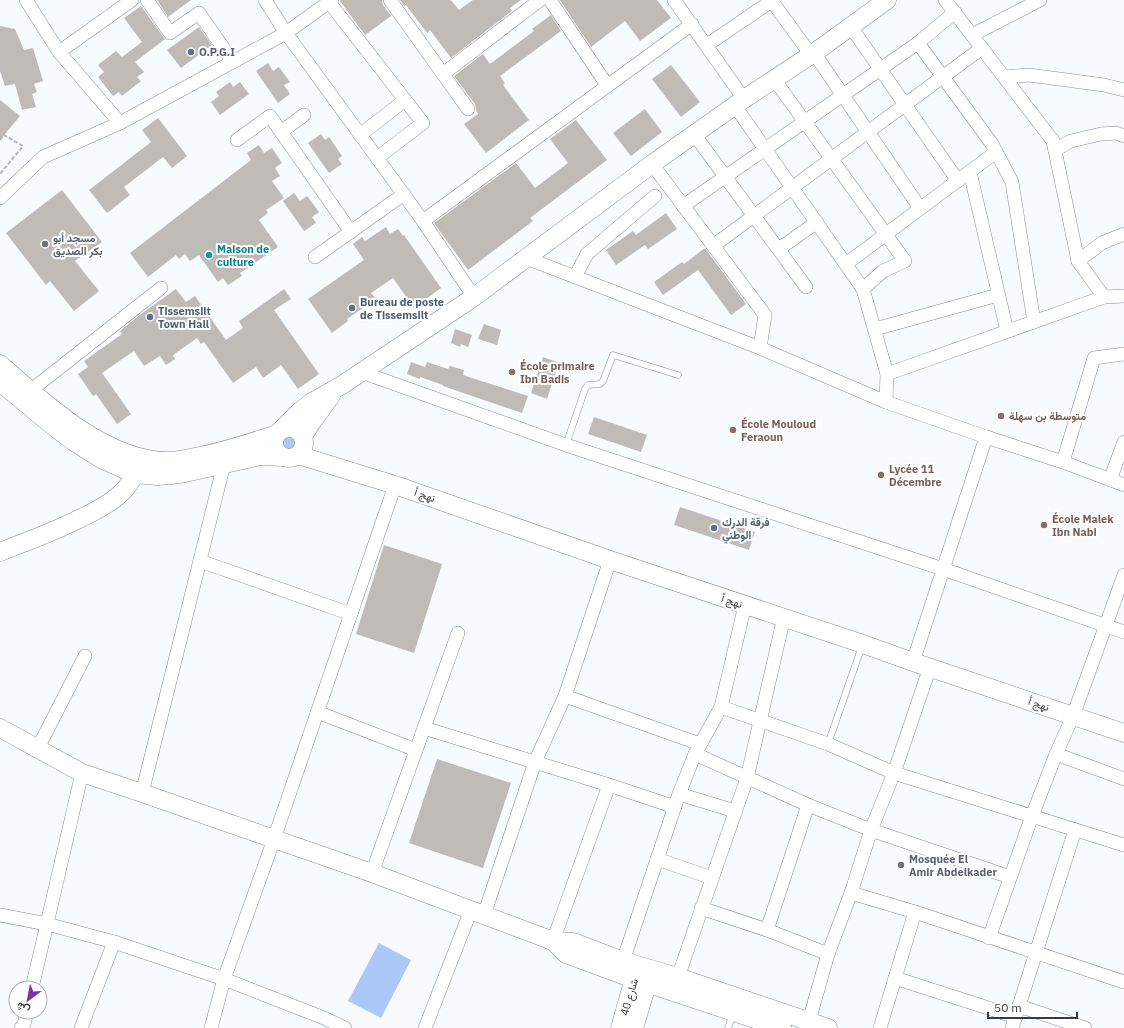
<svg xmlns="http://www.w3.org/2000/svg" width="1124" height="1028" font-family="'IBM Plex Sans',Vazirmatn,sans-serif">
<rect width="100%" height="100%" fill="#f7fafe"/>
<path fill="#abc8f9" d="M379 943 411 960 381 1018 348 1001Z"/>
<circle fill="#acc8f5" cx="290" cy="442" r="8"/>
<g fill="#bfbcb8">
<path d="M157 0H191L168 17Z"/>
<path d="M340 0H382L383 5 391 16 365 35 340 1Z"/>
<path d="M400 0H451L459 10 473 0H521L510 8 512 11 451 58 430 30 427 33 406 5 404 6Z"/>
<path d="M560 0H657L671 18 640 41 625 21 591 47Z"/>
<path d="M141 6 165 39 135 62 144 72 137 77 141 81 122 96 119 92 113 96 98 77 104 72 98 65 116 51 122 57 142 42 124 18Z"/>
<path d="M551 15 561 31 500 76 505 83 503 85 529 120 486 153 464 124 478 114 476 110 475 104 454 76 483 54 490 64 534 31 532 29Z"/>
<path d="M0 26 15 29 24 50 33 48 43 81 34 84 37 92 32 94 36 107 22 110 15 84 5 86 0 71Z"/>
<path d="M199 27 212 45 181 68 167 50Z"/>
<path d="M268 63 273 71 279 67 290 82 284 85 290 94 278 103 256 71Z"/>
<path d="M671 65 700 102 681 117 652 79Z"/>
<path d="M230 82 233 87 240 82 249 94 220 115 211 102 219 96 216 92Z"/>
<path d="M0 100 20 116 0 140Z"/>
<path d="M645 109 662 132 631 156 613 133Z"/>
<path d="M158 118 187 156 172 168 163 157 124 187 130 195 107 213 89 190 151 142 142 130Z"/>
<path d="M576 120 607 160 530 218 533 221 468 270 434 223 516 163 535 188 568 163 550 139Z"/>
<path d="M321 134 325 140 329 137 342 156 338 159 342 164 329 173 308 143Z"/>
<path d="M259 145 264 153 272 148 282 163 275 168 280 176 272 181 284 198 266 210 268 213 259 220 278 247 240 273 242 276 228 285 223 278 218 282 199 255 190 261 185 254 179 259 176 255 148 277 130 253 251 160 247 153Z"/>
<path d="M62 190 102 242 75 261 99 291 74 311 50 281 46 285 6 233Z"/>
<path d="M294 193 300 201 307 196 319 212 312 217 316 223 304 231 283 201Z"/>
<path d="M666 213 677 229 648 249 645 245 616 265 606 250 633 231 636 235Z"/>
<path d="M386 227 390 234 398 229 403 236 404 235 441 288 414 308 393 278 371 293 376 299 347 319 348 321 332 333 308 299 364 260 353 244 362 237 365 241Z"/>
<path d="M705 248 746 304 731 315 698 270 663 295 654 282 682 262 684 264Z"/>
<path d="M176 289 186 302 195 296 226 340 243 328 239 321 284 289 291 299 274 310 319 374 298 389 281 365 263 378 256 367 233 383 204 342 201 344 197 338 173 355 175 359 166 365 160 356 144 366 134 351 102 373 131 414 117 424 96 394 93 396 78 374 88 367 84 361 122 334 120 331 137 317Z"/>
<path d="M484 324 501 330 497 345 478 339Z"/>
<path d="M455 329 472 335 468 347 461 344 460 347 451 343Z"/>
<path d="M543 357 559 363 547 399 531 393Z"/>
<path d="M411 362 425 367 427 362 448 369 450 366 464 370 463 375 528 396 522 413 443 386V385L420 377V379L407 374Z"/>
<path d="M594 417 647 435 641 452 588 434Z"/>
<path d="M680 507 755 532 749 550 674 525Z"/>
<path d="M384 545 442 564 414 653 356 634Z"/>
<path d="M437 759 511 783 483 868 409 843Z"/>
</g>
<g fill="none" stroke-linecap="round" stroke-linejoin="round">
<g stroke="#8c8e92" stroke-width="7">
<g id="lane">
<path d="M566 445 585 389 588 385 600 384 603 381 613 355 678 375"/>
<path d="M828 744 862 646"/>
<path d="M728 1028 733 1013"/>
</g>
</g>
<g stroke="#8c8e92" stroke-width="14">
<g id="street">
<path d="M26 0 59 52 120 123"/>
<path d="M147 0 170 33 199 13 233 62"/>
<path d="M265 0 286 33 423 221 474 297"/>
<path d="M390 0 468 109"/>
<path d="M550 0 607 85"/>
<path d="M674 0 744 99"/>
<path d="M771 0 811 55"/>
<path d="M945 0 1053 141 1078 261 1104 297"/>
<path d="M329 2 423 123 377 158"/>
<path d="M851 27 958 181"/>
<path d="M972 35 1040 0"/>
<path d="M918 43 992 144 1012 182 1034 322"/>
<path d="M707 45 773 0"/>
<path d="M59 52 132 0"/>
<path d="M814 53 920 208"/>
<path d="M443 74 540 0"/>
<path d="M1004 77 1029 75 1104 85 1124 90"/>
<path d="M774 79 905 261 883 271 863 289"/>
<path d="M735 106 863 289 887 374"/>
<path d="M281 132 304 115"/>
<path d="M694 134 806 287"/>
<path d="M360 135 405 100"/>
<path d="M237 140 270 116 351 232"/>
<path d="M1055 150 1071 141 1101 134 1116 133 1124 136"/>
<path d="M652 164 765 315 760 348"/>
<path d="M970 172 1007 331"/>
<path d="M0 198 43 157 120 123 286 33 332 0"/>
<path d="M683 206 918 43 955 12"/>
<path d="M423 221 692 24"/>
<path d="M713 246 982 48"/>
<path d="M779 249 817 222"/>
<path d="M315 257 404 194"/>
<path d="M526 258 760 348 886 402 986 437 1063 462 1124 485"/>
<path d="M1078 261 1102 243 1124 234"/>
<path d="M846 264 996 152"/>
<path d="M575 277 587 254 655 196"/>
<path d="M875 329 998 295"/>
<path d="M361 372 566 445 943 569 1124 632"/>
<path d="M30 391 161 288"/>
<path d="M886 402 887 374 1104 297 1124 296"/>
<path d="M1063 462 1094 358 1124 354"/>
<path d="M1110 480 1124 442"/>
<path d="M200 561 351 614"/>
<path d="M913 662 986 437"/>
<path d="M565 696 700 744"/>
<path d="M721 707 828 744 894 773 1124 845"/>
<path d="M317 712 416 750"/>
<path d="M424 728 609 785 675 807"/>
<path d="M38 748 85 656"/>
<path d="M695 754 808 805 871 830 1010 877"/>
<path d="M1056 754 1124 779"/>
<path d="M142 793 224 464"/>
<path d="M679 794 735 811"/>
<path d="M657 859 712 878"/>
<path d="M372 873 458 633"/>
<path d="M851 893 915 912 1124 982"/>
<path d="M701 908 767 930 828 954"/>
<path d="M0 915 47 924 114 942 224 979 324 1018 345 1028"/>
<path d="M484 915 535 762 565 696 610 560"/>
<path d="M767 930 808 805"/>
<path d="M989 938 1032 816 1056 754 1073 716 1124 575"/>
<path d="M553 941 609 785"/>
<path d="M623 961 679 794 695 754 721 707 745 605"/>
<path d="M678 977 747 778 784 617"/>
<path d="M895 978 1016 1017"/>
<path d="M32 988 82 773"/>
<path d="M1019 1006 1085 1028"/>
<path d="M21 1028 24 1024 27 1012"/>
<path d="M81 1028 114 942"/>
<path d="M211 1028 224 979 274 839 395 485"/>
<path d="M425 1028 471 910"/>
<path d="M807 1028 828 954 851 893 871 830 894 773 930 667"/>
<path d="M880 1028 915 912"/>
<path d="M1012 1028 1075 830"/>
</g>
</g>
<g stroke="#8c8e92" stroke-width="19">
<g id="secondary">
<path d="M0 364C44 403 106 461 168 461 177 461 186 459 195 457 223 452 250 443 277 434"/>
<path d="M0 382 48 422 74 442 101 459 135 474 157 476 171 475 185 473 260 456 284 457"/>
<circle cx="289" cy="443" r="15"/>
<path d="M283 428 299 412 312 402 342 385 474 297 652 164 744 99 814 53 887 0"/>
<path d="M303 436 312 422 331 396"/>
<path d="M298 455 395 485 610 560 863 644 913 662 1124 733"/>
<path d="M0 552C28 541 56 531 83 517 98 510 115 501 126 488 132 481 136 472 138 463"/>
<path d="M0 728 82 773 142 793 372 873 553 941"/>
<path d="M620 1028 637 968"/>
<path d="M634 1028 651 971"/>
<path d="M782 1028 634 979 566 954 553 941 573 942 623 961 678 977 828 1028"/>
</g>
</g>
<path stroke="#b4b6b9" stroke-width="2" stroke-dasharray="4 2" stroke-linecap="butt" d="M0 140 4 135 23 146 0 174"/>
<use href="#lane" stroke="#fff" stroke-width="6"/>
<use href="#street" stroke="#fff" stroke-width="13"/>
<use href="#secondary" stroke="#fff" stroke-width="18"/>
</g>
<g fill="#5c6f8a" stroke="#fff" stroke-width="1.5">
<circle cx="191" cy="52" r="4"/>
<circle cx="352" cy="308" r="4"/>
<circle cx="150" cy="317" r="4"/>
<circle cx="714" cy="528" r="4"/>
</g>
<g fill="#6b7280" stroke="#fff" stroke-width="1.5">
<circle cx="45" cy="244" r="4"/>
<circle cx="901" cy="865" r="4"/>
</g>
<circle fill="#0f9aa8" stroke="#fff" stroke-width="1.5" cx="209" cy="255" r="4"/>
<g fill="#8d6e63" stroke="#fff" stroke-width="1.5">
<circle cx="512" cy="372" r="4"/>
<circle cx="1001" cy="416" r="4"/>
<circle cx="733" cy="430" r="4"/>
<circle cx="881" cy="475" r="4"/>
<circle cx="1044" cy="525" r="4"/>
</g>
<g text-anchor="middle" stroke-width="4" stroke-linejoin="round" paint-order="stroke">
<g font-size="11" font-weight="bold" fill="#4e5e75" stroke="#fff" text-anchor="start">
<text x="199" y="56">O.P.G.I</text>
<text x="360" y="306">Bureau de poste<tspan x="360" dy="13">de Tissemsilt</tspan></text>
<text x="158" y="315">Tissemsilt<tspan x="158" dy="13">Town Hall</tspan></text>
<text x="722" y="526">فرقة الدرك<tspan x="722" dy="13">الوطني</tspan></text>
</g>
<g font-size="11" font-weight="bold" fill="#5b616d" stroke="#fff" text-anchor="start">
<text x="53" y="242">مسجد أبو<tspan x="53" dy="13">بكر الصديق</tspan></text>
<text x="909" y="863">Mosquée El<tspan x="909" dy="13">Amir Abdelkader</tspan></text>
</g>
<g font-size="11" font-weight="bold" fill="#0d838f" stroke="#fff" text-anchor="start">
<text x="217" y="253">Maison de<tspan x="217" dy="13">culture</tspan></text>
</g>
<g font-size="11" font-weight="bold" fill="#785e54" stroke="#fff" text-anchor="start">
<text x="520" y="370">École primaire<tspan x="520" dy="13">Ibn Badis</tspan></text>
<text x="1009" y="420">متوسطة بن سهلة</text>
<text x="741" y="428">École Mouloud<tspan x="741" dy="13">Feraoun</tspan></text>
<text x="889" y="473">Lycée 11<tspan x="889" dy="13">Décembre</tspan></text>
<text x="1052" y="523">École Malek<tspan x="1052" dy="13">Ibn Nabi</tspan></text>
</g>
<g font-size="11" fill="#3a3b3d" stroke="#fff">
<text transform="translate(425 495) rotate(19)" y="4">نهج أ</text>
<text transform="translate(732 601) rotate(18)" y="4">نهج أ</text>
<text transform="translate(1039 704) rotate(19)" y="4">نهج أ</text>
<text transform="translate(629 997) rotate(-74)" y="4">شارع 40</text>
</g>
</g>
<g transform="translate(28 1000) rotate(212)"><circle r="19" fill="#ffffff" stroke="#b0b1b1"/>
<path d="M0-3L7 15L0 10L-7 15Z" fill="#7a33a6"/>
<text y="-6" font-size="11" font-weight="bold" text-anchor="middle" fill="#3a3b3d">ش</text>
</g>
<path d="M988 1012v6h89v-6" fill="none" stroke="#3a3b3d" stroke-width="2"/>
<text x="994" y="1012" font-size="12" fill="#3a3b3d" stroke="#ffffff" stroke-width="3" paint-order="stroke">50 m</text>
</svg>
